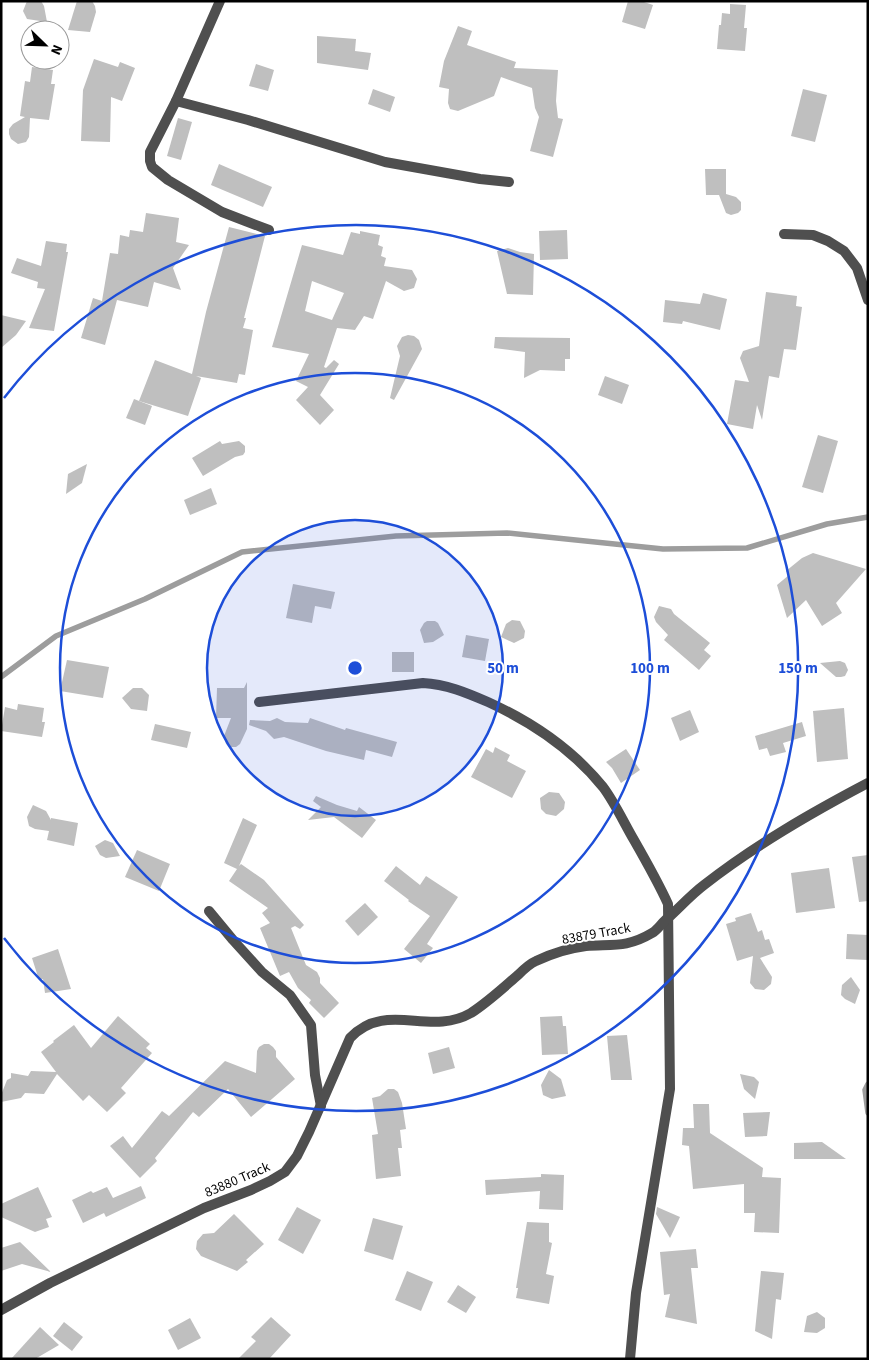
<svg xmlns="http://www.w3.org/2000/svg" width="869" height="1360" font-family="'Source Sans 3',sans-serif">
<rect width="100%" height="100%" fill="#fff"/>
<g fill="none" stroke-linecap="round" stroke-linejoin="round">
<g stroke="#9d9d9d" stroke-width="5.5">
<path d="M1 677 56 636 145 599 242 552 396 536 507 533 663 549 747 548 827 524 868 517"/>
<path d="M868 1084 865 1090 868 1113"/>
</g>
</g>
<g fill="#bfbfbf" fill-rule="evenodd">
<path d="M27 1H41L44 6 47 22 27 19 23 11Z"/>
<path d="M77 1H92L95 6 96 12 90 32 68 30Z"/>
<path d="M628 1H641L653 5 645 29 622 22Z"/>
<path d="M730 4 746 5 744 28H747L745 51 717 49 719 25H721L722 13 730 14Z"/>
<path d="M458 26 472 31 467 45 516 62 514 68 558 70 556 101 558 118 563 119 553 157 530 151 539 117 535 108 532 88 501 77 494 96 458 111 450 109 448 103 449 89 439 87 444 61Z"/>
<path d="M317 36 356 39 355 51 371 53 368 70 317 63Z"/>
<path d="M94 59 118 67 120 62 135 68 122 101 111 97 110 142 81 141 83 90Z"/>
<path d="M256 64 274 70 268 91 249 86Z"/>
<path d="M32 67 53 70 51 84H55L49 120 30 118 29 137 26 142 18 144 11 139 9 134V129L13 124 25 117 20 116 25 81 30 82Z"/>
<path d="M373 89 395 97 390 112 368 104Z"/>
<path d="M803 89 827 95 815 142 791 136Z"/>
<path d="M178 118 192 122 181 160 167 156Z"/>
<path d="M219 164 272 187 263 207 211 185Z"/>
<path d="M705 169H726V194L736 197 741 202V210L738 213 731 215 726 213 719 195H706Z"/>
<path d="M146 213 179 218 176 242 189 245 173 268 181 290 154 282 148 307 117 300 105 345 81 338 93 298 102 301 110 253 118 254 120 235 129 237 130 230 143 232Z"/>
<path d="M229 227 265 236 244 318H246L243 328 253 330 245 375 239 374 237 383 196 376 201 378 188 416 139 401 155 360 192 374 206 312Z"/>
<path d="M567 230 568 259 540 260 539 231Z"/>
<path d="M360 231 380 235 378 245 383 247 381 256 386 258 384 266 412 270 417 279 414 288 404 291 386 281 373 319 364 316 355 330 337 328 324 367 326 368 334 360 339 364 320 395 334 410 320 425 296 400 308 387 296 381 309 354 272 347 302 245 343 255 351 232 360 234ZM312 281 344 293 332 320 305 311Z"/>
<path d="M46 241 67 244 66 252H68L54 331 29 328 45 289 37 288 38 282 11 273 17 258 41 266Z"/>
<path d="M508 248 520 252 534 254 533 295 507 294 497 251Z"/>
<path d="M766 292 797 296 796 306 802 307 796 350 784 349 779 378 769 376 762 420 757 405 753 429 727 424 735 380 749 382 740 358 743 351 759 346Z"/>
<path d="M703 293 727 299 720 330 683 321 682 324 663 322 665 300 700 304Z"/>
<path d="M1 315 26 321 16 335 1 348Z"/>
<path d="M408 335 414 336 419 340 422 349 394 400 390 398 400 356 397 346 402 337Z"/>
<path d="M495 337 570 338V359H565V371L540 370 524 378 525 352 494 348Z"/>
<path d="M605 376 629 385 622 404 598 395Z"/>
<path d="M134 399 152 406 145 425 126 418Z"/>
<path d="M818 435 838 441 823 493 802 487Z"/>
<path d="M220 441 222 444 239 441 245 446V452L243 455 235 457 203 476 192 458Z"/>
<path d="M87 464 82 483 66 494 68 474Z"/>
<path d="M211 488 217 504 190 515 184 500Z"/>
<path d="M813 553 866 569 836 603 842 613 822 626 806 600 787 618 777 585 789 575 786 571 802 558Z"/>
<path d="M293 584 335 592 331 609 315 606 312 623 286 618Z"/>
<path d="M659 606 671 609 674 614 710 643 704 650 711 656 699 670 664 640 668 635 656 622 654 617Z"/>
<path d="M512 620 520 621 525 631 524 638 514 643 501 637 506 624Z"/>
<path d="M427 621H435L438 623 444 635 433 642 424 643 420 630 424 623Z"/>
<path d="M466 635 489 639 485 661 462 657Z"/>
<rect x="392" y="652" width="22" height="20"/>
<path d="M67 660 109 667 103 698 60 691Z"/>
<path d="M840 661 845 663 848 670 845 676 841 677H836L820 663Z"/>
<path d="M247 682V729L240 744 236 747H231L226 744 224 736 231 718H216L217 688H244Z"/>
<path d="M133 688H142L149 695 147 711 131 709 122 698Z"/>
<path d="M18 704 44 708 42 722H45L42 737 1 731 5 707 17 710Z"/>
<path d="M844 708 848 759 817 762 813 711Z"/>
<path d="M690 710 699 732 680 741 671 718Z"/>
<path d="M277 718 285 722 308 723 310 718 345 730 346 728 397 742 392 757 366 750 364 760 326 751 284 737 274 739 266 731 249 725 250 720 270 721Z"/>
<path d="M802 722 806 736 783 743 786 752 770 756 767 748 759 750 755 736Z"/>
<path d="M155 724 191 732 187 748 151 740Z"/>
<path d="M495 747 510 755 507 761 526 771 512 798 471 777 486 749 493 753Z"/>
<path d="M626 749 640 770 621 783 612 768 606 762Z"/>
<path d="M549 792 559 793 565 802 564 809 556 816 546 814 541 809 540 798Z"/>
<path d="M316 796 337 805 357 811 359 807 376 820 362 838 334 817 308 820 321 807 313 801Z"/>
<path d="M33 805 46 811 51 820V818L78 823 74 846 47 840 49 831 35 829 29 826 27 817Z"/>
<path d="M243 818 257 825 239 866 241 864 264 880 304 925 300 929 295 926 291 928 306 965 317 972 320 978V983L339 1003 324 1018 309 1003 311 1000 298 988 289 972 280 976 260 928 270 923 262 913 268 908 229 881 237 869 224 863Z"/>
<path d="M105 840 113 843 120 856 106 858 100 855 95 846Z"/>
<path d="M137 850 170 864 159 891 125 877Z"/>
<path d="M868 855V901L859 902 852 857Z"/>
<path d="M396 866 420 885 426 876 458 897 427 944 433 948 421 963 404 949 430 916 408 901 409 900 384 881Z"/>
<path d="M829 868 835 908 796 913 791 873Z"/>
<path d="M365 903 378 917 358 936 345 921Z"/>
<path d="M751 913 758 932 762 930 765 940 769 939 774 953 760 958 772 977 771 984 764 990 755 989 750 983 753 956 737 961 726 924 736 921 735 918Z"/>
<path d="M847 934 868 935V960L846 959Z"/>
<path d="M58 949 71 989 45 993 43 979 39 980 32 958Z"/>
<path d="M851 977 860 990 855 1004 845 999 841 995 842 985Z"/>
<path d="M118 1016 150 1044 146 1048 152 1053 121 1088 126 1093 107 1112 89 1095 83 1101 57 1074 44 1094 25 1093 21 1098 1 1102V1095L7 1080 11 1078V1073L28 1076 31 1071 56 1072 41 1052 54 1042 53 1041 74 1025 91 1048Z"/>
<path d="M562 1016 563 1026H566L568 1054 542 1055 540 1017Z"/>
<path d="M627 1035 632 1080H611L607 1036Z"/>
<path d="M264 1044H269L273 1047 276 1051V1057L295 1079 251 1117 228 1089 199 1117 193 1112 155 1158 157 1161 140 1178 110 1146 123 1136 132 1148 162 1111 169 1116 225 1061 256 1073 257 1051 259 1047Z"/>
<path d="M449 1047 455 1068 433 1074 428 1053Z"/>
<path d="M549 1070 561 1079 566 1096 552 1099 543 1095 541 1085Z"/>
<path d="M740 1074 754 1077 759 1082 755 1099 744 1089Z"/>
<path d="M388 1089H394L398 1092 402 1103 406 1129 400 1130 402 1148H398L401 1176 376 1179 372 1135 378 1134 372 1098 380 1096Z"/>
<path d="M693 1104H709L710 1133 763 1168 762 1177 781 1178 779 1233 754 1232 755 1213H744V1184L693 1189 689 1146 682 1145 683 1128H694Z"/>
<path d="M770 1112 767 1136 745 1137 743 1113Z"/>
<path d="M822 1142 846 1159H794V1143Z"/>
<path d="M541 1174 564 1175 563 1210 539 1209 540 1191 486 1195 485 1180 541 1177Z"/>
<path d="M141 1186 146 1198 106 1217 104 1213 83 1223 72 1200 91 1191 93 1193 107 1187 113 1198Z"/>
<path d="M38 1187 52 1217 46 1219 49 1227 35 1232 1 1217V1204Z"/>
<path d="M297 1207 321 1220 303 1254 278 1240Z"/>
<path d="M657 1207 680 1217 670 1238 656 1214Z"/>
<path d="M234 1214 264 1244 246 1260 248 1262 237 1271 201 1256 196 1249 197 1241 203 1234 214 1233Z"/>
<path d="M373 1218 403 1226 393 1260 364 1251Z"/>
<path d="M527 1222 549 1223V1242L552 1243 546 1274 554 1276 549 1304 516 1298 518 1288H516Z"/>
<path d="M20 1242 51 1272 22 1264 1 1271V1248Z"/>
<path d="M696 1249 698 1268H691L697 1324 665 1317 670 1294 664 1295 660 1252Z"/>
<path d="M407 1271 433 1282 421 1311 395 1300Z"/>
<path d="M761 1271 784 1273 781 1300 776 1299 772 1339 755 1331Z"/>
<path d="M458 1285 476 1297 466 1313 447 1302Z"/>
<path d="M817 1312 825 1318V1328L817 1333 804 1332 807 1316Z"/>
<path d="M271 1317 291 1335 269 1359H238L256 1341 251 1337Z"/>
<path d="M190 1318 201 1338 178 1350 168 1330Z"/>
<path d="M64 1322 83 1337 72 1351 53 1336Z"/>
<path d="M40 1327 59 1345 35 1359H11Z"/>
</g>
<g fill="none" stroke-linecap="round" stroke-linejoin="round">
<g stroke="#4f4f4f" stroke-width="10">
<path d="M220 1 176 101 150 152V161L152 167 168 180 222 212 269 230"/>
<path d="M176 101 248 120 385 162 480 179 509 182"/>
<path d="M784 234 813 235 828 241 844 251 857 268 868 300"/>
<path d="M259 702 423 683C446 684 467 693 488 702 532 722 573 750 603 787 615 803 624 823 634 840 646 861 658 882 668 904L670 1089 636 1293 630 1359"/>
<path d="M209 911 233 940 262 972 290 995 311 1025 315 1075 321 1106"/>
<path d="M1 1310 50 1283 204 1208 251 1190 270 1181 285 1172 297 1156 309 1132 350 1038C386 1000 429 1037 471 1013 488 1002 503 988 518 975 523 970 529 964 536 961 551 954 569 948 586 946 612 944 627 948 652 933 658 930 662 922 668 918 680 907 692 894 704 885 755 845 811 813 868 783"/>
</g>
</g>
<circle cx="355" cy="668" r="148" fill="#1d4ed8" fill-opacity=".12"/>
<g fill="none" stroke="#1d4ed8" stroke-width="2.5">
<circle cx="355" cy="668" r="148"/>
<circle cx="355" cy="668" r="295"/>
<path d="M4 398A443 443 0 1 1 4 938"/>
</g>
<g text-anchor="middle" stroke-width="4" stroke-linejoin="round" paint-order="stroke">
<g font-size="14" fill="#000" stroke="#fff">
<text transform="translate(596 933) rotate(-10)" y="5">83879 Track</text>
<text transform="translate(237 1179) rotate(-23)" y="5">83880 Track</text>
</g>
</g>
<circle cx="355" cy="668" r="8" fill="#1d4ed8" stroke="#fff" stroke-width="2.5"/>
<g font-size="15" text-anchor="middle" font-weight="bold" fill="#1d4ed8" stroke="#fff" stroke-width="4" stroke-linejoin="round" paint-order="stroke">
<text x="503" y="673">50 m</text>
<text x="650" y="673">100 m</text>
<text x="798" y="673">150 m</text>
</g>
<rect width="869" height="1360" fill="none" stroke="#000000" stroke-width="5"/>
<g transform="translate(45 45) rotate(113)"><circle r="24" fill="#ffffff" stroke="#999999"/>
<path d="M0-4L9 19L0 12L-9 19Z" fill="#000000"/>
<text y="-8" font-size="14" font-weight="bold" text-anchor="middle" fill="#000000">N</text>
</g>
</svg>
